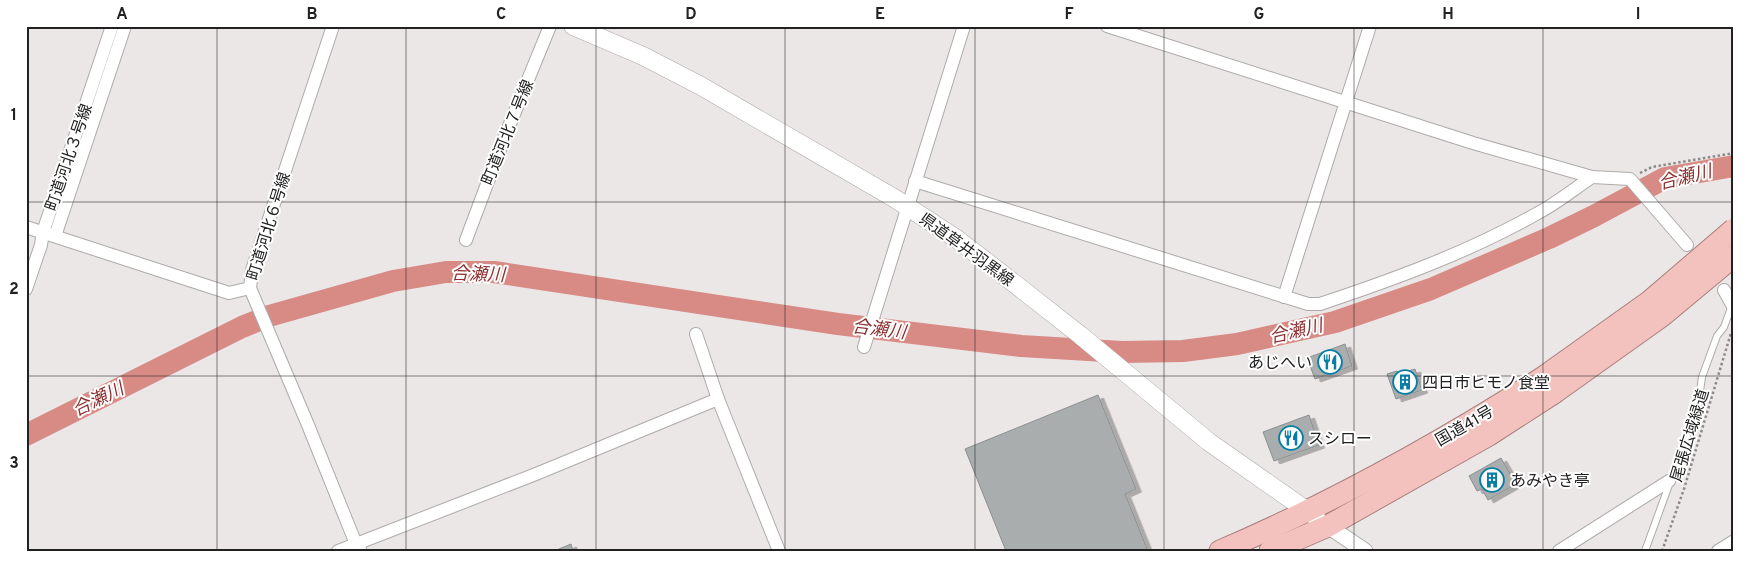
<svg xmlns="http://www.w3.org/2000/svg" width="1760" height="577" font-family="Overpass,'Noto Sans JP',sans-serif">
<defs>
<filter id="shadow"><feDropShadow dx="5.5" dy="3" stdDeviation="0" flood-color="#0004"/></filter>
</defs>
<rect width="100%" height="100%" fill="#ebe7e6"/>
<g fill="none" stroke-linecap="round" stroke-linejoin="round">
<path stroke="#d88a85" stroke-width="22" d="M26 435 242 327 269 316 393 281 446 272H494L838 324 1021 346 1122 352 1183 351 1237 344 1335 322 1431 289 1549 238 1594 216 1665 178 1734 166"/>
</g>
<g fill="#a9adae" stroke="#8c8f91" filter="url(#shadow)">
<path d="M1345 344 1352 366 1315 379 1307 358Z"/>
<path d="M1415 369 1422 390 1396 399 1387 374 1397 371 1398 374Z"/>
<path d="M1098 395 1136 489 1125 494 1148 551H1006L965 449Z"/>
<path d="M1309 415 1319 445 1274 461 1263 432Z"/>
<path d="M1501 458 1516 484 1488 500 1482 489 1477 491 1469 476Z"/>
<path d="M571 544 573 551H554Z"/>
</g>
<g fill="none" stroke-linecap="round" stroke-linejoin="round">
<g stroke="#aeaaaa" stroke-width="8">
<path id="service" d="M1645 551 1698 405 1702 377 1717 336 1724 327 1732 305"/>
</g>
<g stroke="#aeaaaa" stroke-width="14">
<g id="minor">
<path d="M1107 26 1473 143 1592 177 1630 179 1687 245"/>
<path d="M915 181 1308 304H1320C1395 279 1469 252 1538 213 1557 203 1574 189 1592 177"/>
<path d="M26 227 229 293 250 288 252 270 333 26"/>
<path d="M55 236 125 26"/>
<path d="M466 240 505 136 550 26"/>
<path d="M250 288 308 425 356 544"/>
<path d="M26 289 41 245 43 232 112 26"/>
<path d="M1724 290 1734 308"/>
<path d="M1284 297 1370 26"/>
<path d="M696 334 718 399 779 551"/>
<path d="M864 347 964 26"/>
<path d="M338 551 536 474 718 399"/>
<path d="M1559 551 1669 481"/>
<path d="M1718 551 1734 541"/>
</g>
</g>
<g stroke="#aeaaaa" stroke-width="17">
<g id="tertiary">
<path d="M1328 526 1365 551"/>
<path d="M356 544 359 551"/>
</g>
</g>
<g stroke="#aeaaaa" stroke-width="19">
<path id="secondary" d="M573 26 643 56 701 86 894 198 957 239 1001 273 1080 335 1209 442 1316 517"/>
</g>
<g stroke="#a97f7c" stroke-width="23">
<g id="trunk">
<path d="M1220 551C1332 503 1440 443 1542 378"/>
<path d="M1270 551 1328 526 1489 435 1554 393"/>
</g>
</g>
<g stroke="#8c8989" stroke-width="2.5" stroke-dasharray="2.5 2.5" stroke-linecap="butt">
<path d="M1640 173 1652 167 1734 153"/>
<path d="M1662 551 1684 489 1731 333"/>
</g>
<use href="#service" stroke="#fff" stroke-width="6"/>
<use href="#minor" stroke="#fff" stroke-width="12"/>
<use href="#tertiary" stroke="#fff" stroke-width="15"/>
<use href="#secondary" stroke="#fff" stroke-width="18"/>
<use href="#trunk" stroke="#f4c2be" stroke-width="21"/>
<g stroke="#a97f7c" stroke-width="23" stroke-linecap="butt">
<g id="trunk-bridge">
<path d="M1542 378 1650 301 1734 229"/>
<path d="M1554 393 1662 316 1734 256"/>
</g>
</g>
<use href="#trunk-bridge" stroke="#f4c2be" stroke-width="21"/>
</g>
<path fill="none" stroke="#222121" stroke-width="1" stroke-opacity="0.55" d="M217 26V551M406 26V551M596 26V551M785 26V551M975 26V551M1164 26V551M1354 26V551M1543 26V551M26 202H1734M26 376H1734"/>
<defs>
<g id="restaurant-ring" transform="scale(1.25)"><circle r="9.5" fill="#fff" stroke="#087da5" stroke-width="1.5"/><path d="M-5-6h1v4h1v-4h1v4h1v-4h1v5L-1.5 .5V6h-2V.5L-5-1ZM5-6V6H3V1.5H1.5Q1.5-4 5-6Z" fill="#087da5"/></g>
<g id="building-ring" transform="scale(1.25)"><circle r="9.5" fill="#fff" stroke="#087da5" stroke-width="1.5"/><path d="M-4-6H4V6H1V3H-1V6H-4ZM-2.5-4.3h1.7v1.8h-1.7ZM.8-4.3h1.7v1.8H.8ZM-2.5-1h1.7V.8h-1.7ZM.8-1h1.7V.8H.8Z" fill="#087da5"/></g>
</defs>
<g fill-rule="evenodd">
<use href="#restaurant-ring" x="1330" y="362"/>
<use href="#building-ring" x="1405" y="382"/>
<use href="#restaurant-ring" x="1291" y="438"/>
<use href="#building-ring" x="1492" y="480"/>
</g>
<g text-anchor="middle" stroke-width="4" stroke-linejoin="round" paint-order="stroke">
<g font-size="16" fill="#222121" stroke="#fff">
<text transform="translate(507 132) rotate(-68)" y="6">町道河北７号線</text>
<text transform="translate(68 157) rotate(-71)" y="6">町道河北３号線</text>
<text transform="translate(268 226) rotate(-73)" y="6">町道河北６号線</text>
<text transform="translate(967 249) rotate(36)" y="6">県道草井羽黒線</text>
<text transform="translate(1464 425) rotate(-30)" y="6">国道41号</text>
<text transform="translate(1689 435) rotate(-73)" y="6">尾張広域緑道</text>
</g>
<g font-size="16" fill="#222121" stroke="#fff" text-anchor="start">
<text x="1312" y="368" text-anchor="end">あじへい</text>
<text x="1422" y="388">四日市ヒモノ食堂</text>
<text x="1308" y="444">スシロー</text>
<text x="1510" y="486">あみやき亭</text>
</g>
<g font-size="18" font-style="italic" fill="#8a2e2e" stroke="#fff">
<text transform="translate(1685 177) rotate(-14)" y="6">合瀬川</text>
<text transform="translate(478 274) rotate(2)" y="6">合瀬川</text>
<text transform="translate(879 329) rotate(7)" y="6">合瀬川</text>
<text transform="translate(1296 331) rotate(-13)" y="6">合瀬川</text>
<text transform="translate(98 399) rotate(-26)" y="6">合瀬川</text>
</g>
</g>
<rect width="1760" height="577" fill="none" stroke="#ffffff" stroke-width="55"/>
<rect x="28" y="28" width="1704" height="522" fill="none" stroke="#222121" stroke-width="2"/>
<g font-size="16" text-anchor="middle" font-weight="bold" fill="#222121">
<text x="122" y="19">A</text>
<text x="312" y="19">B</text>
<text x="501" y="19">C</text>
<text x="691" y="19">D</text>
<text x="880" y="19">E</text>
<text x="1069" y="19">F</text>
<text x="1259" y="19">G</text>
<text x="1448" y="19">H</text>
<text x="1638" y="19">I</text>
<text x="14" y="120">1</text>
<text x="14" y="294">2</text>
<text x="14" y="468">3</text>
</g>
</svg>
